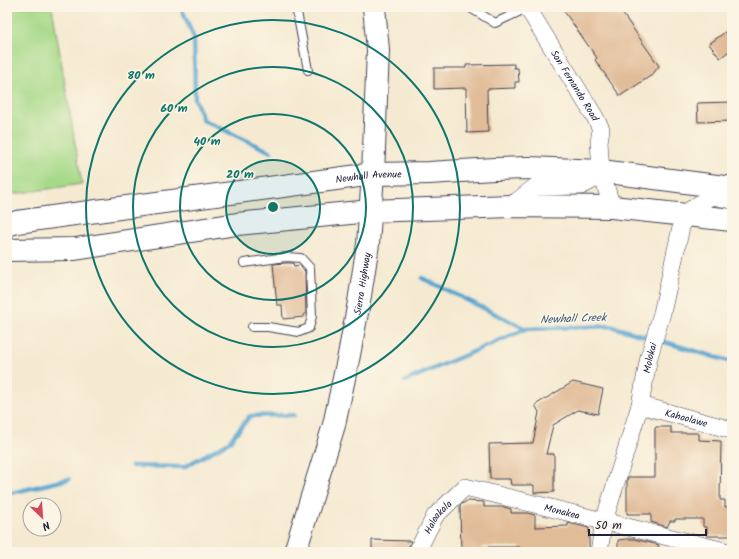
<svg xmlns="http://www.w3.org/2000/svg" width="739" height="559" font-family="Kalam,sans-serif">
<rect width="100%" height="100%" fill="#fcf5e5"/>
<filter id="ink" filterUnits="userSpaceOnUse"><feTurbulence type="fractalNoise" baseFrequency=".025" numOctaves="2"/><feDisplacementMap in="SourceGraphic" scale="8" xChannelSelector="R" yChannelSelector="G"/><feConvolveMatrix kernelMatrix="1 2 1 2 8 2 1 2 1" color-interpolation-filters="sRGB"/></filter>
<filter id="wash" filterUnits="userSpaceOnUse"><feTurbulence type="fractalNoise" baseFrequency=".012" numOctaves="4" result="noise"/><feDisplacementMap in="SourceGraphic" scale="16" xChannelSelector="R" yChannelSelector="G"/><feGaussianBlur stdDeviation="0.9" result="paint"/><feColorMatrix in="noise" values="0 0 0 0 0 0 0 0 0 0 0 0 0 0 0 0 0 1.4 0 .05"/><feComposite in="paint" operator="in"/></filter>
<g filter="url(#wash)">
<rect width="100%" height="100%" fill="#f5ead1"/>
<path fill="#a6d988" stroke="#647e62" d="M7 7H52L82 184 7 195Z"/>
<g fill="none" stroke-linecap="round" stroke-linejoin="round">
<g stroke="#55a4cf" stroke-width="4.5">
<path d="M181 7 194 38 195 99 203 120 271 152"/>
<path d="M422 278 526 329 610 326 651 338"/>
<path d="M658 340 732 362"/>
<path d="M405 381 526 329"/>
<path d="M132 466 184 467 229 442 250 416 294 415"/>
<path d="M7 494 69 479"/>
</g>
</g>
<g id="blocks">
<g fill="#e1bc98">
<path d="M561 7H618L659 66 652 75 620 96 595 60 597 58Z"/>
<path d="M732 27V49L720 58 709 44Z"/>
<path d="M514 64V68H518L519 82H515V88L487 89 488 132 467 133 466 88 434 89V68H466V65Z"/>
<path d="M732 102V121L698 122 697 103Z"/>
<path d="M286 263H293L294 266 300 265 303 270H305L306 314H304V317L283 319 282 305H277L273 264Z"/>
<path d="M573 382 603 389 598 414 578 410 553 425 546 454H554V492L534 493V485H511L510 479H490L489 444 533 443 539 412 535 405Z"/>
<path d="M656 427H671V433H697L699 434V440L721 441 720 500H725V507H731V536H707V527H703V519H675V521H670L667 527 651 522V514H627V481L628 477H655V428Z"/>
<path d="M467 501 484 502V507H504L511 509V513H527L535 515V527L568 526V523L589 528V552H520V547H482V552H461L460 505Z"/>
<path d="M626 539H634L659 545 656 552H618V540Z"/>
<path d="M372 540 411 541 407 552H372Z"/>
</g>
</g>
</g>
<g filter="url(#ink)">
<use href="#blocks" fill-opacity="0" stroke="#424052" stroke-width="1"/>
<g fill="none" stroke-linecap="round" stroke-linejoin="round">
<g stroke="#424052" stroke-width="10">
<g id="lane">
<path d="M296 7 308 70"/>
<path d="M469 7 495 23 527 8"/>
<path d="M244 263 286 257 301 258 310 268 312 316 309 328 299 332 268 327H252"/>
</g>
</g>
<g stroke="#424052" stroke-width="18">
<g id="street">
<path id="s1" d="M527 7 595 117 601 129 599 142 601 171 612 207"/>
<path d="M511 206 535 187 581 186 593 180 601 171"/>
<path id="s2" d="M640 405 732 430"/>
<path id="s3" d="M417 552 435 516 465 487 729 552"/>
<path id="s4" d="M599 552 604 521 640 405 649 357 662 313 684 214 711 196 732 200"/>
</g>
</g>
<g stroke="#424052" stroke-width="24">
<path id="secondary" d="M373 174 378 50 374 7"/>
</g>
<g stroke="#424052" stroke-width="24">
<g id="primary">
<path id="s5" d="M7 225 17 222 67 215 373 174 429 173 494 169 529 168 601 171 732 188"/>
<path d="M7 250 75 249 237 224 370 211 511 206 612 207 732 220"/>
<path id="s6" d="M295 552 334 425 349 355 359 302 368 244 373 174"/>
</g>
</g>
<use href="#lane" stroke="#fff" stroke-width="8"/>
<use href="#street" stroke="#fff" stroke-width="17"/>
<use href="#secondary" stroke="#fff" stroke-width="22"/>
<use href="#primary" stroke="#fff" stroke-width="22"/>
</g>
</g>
<circle cx="273" cy="207" r="47" fill="#0f766e" fill-opacity=".12"/>
<g fill="none" stroke="#0f766e" stroke-width="2">
<circle cx="273" cy="207" r="47"/>
<circle cx="273" cy="207" r="93"/>
<circle cx="273" cy="207" r="140"/>
<circle cx="273" cy="207" r="187"/>
</g>
<g text-anchor="middle" stroke-width="3.5" stroke-linejoin="round" paint-order="stroke">
<g font-size="10" fill="#22223b" stroke="#fcf5e5">
<text dy="4" stroke="none"><textPath href="#s1" startOffset="92">San Fernando Road</textPath></text>
<text dy="4" stroke="none"><textPath href="#s5" startOffset="365">Newhall Avenue</textPath></text>
<text dy="4" stroke="none"><textPath href="#s6" startOffset="277">Sierra Highway</textPath></text>
<text dy="4" stroke="none"><textPath href="#s4" startOffset="201">Molokai</textPath></text>
<text dy="4" stroke="none"><textPath href="#s2" startOffset="48">Kahoolawe</textPath></text>
<text dy="4" stroke="none"><textPath href="#s3" startOffset="182">Monakea</textPath></text>
<text dy="4" stroke="none"><textPath href="#s3" startOffset="41">Haleakala</textPath></text>
</g>
<g font-size="11" font-style="italic" fill="#365676" stroke="#fcf5e5">
<text transform="translate(573 318) rotate(-2)" y="4">Newhall Creek</text>
</g>
</g>
<circle cx="273" cy="207" r="6" fill="#0f766e" stroke="#fcf5e5" stroke-width="2"/>
<g font-size="12" text-anchor="middle" font-weight="bold" fill="#0f766e" stroke="#fcf5e5" stroke-width="3.5" stroke-linejoin="round" paint-order="stroke">
<text x="141" y="79">80 m</text>
<text x="174" y="112">60 m</text>
<text x="207" y="145">40 m</text>
<text x="240" y="178">20 m</text>
</g>
<rect width="739" height="559" fill="none" stroke="#fcf5e5" stroke-width="24"/>
<g transform="translate(42 517) rotate(155)"><circle r="19" fill="#fcf5e5" stroke="#a5a1a1"/>
<path d="M0-3L7 15L0 10L-7 15Z" fill="#d1495b"/>
<text y="-6" font-size="11" font-weight="bold" text-anchor="middle" fill="#22223b">N</text>
</g>
<path d="M589 529v6h117v-6" fill="none" stroke="#22223b" stroke-width="2"/>
<text x="595" y="529" font-size="12" fill="#22223b" stroke="#fcf5e5" stroke-width="3" paint-order="stroke">50 m</text>
</svg>
